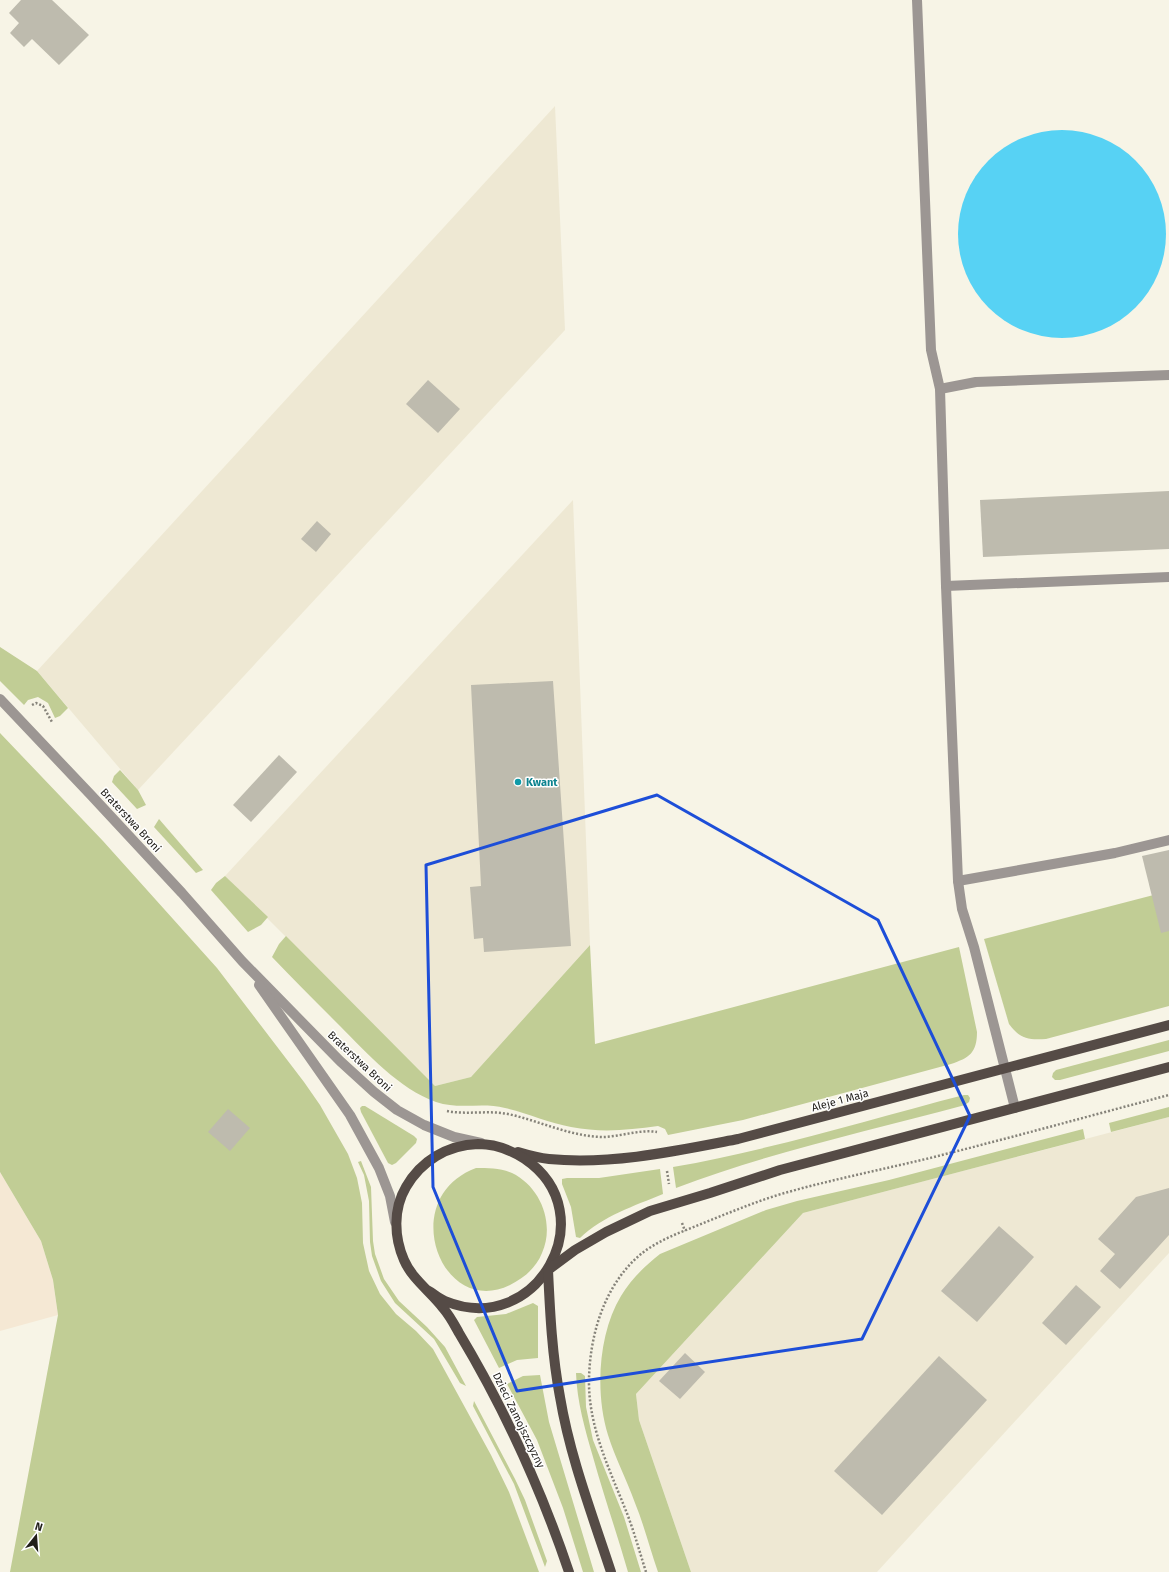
<svg xmlns="http://www.w3.org/2000/svg" width="1169" height="1572" font-family="'Fira Sans',sans-serif">
<rect width="100%" height="100%" fill="#f7f4e6"/>
<g fill="#eee8d3">
<path d="M555 106 565 330 138 790 37 671Z"/>
<path d="M573 500 590 945 471 1077 435 1086 225 876Z"/>
<path d="M1169 1117V1253L877 1572H691L639 1420 636 1394 803 1213Z"/>
</g>
<path fill="#f5e8d4" d="M0 1172 41 1241 53 1280 58 1315 0 1331Z"/>
<g fill="#c1cd95">
<path d="M0 647 37 671 68 708 60 716 55 718 48 703 38 697 28 700 24 705 0 681Z"/>
<path d="M0 733 103 841 217 968 304 1082 320 1105 348 1154 357 1178 362 1203 363 1243 369 1271 380 1294 396 1314 416 1331 433 1349 491 1455 509 1492 539 1572H10L58 1315 53 1280 41 1241 0 1172Z"/>
<path d="M120 770 138 790 146 805 137 809 112 782 114 776Z"/>
<path d="M159 819 203 870 196 873 154 827Z"/>
<path d="M225 876 268 917 261 925 248 932 211 890 216 883Z"/>
<path d="M1169 891V1006L1046 1039C1028 1040 1020 1039 1009 1024L984 939Z"/>
<path d="M286 936 435 1086 471 1077 590 945 595 1044 959 947 977 1032C977 1053 969 1058 951 1064L743 1120 668 1135 665 1129 658 1126C628 1130 602 1133 571 1127 549 1123 527 1113 505 1108 482 1102 459 1110 436 1102 399 1089 367 1053 340 1026 317 1003 294 980 272 957L279 944Z"/>
<path d="M1169 1040V1051L1060 1080H1055L1052 1077 1053 1073 1056 1070Z"/>
<path d="M964 1095H968L970 1098 969 1102 965 1105C869 1131 770 1152 676 1188L673 1167C771 1150 867 1120 964 1095Z"/>
<path d="M362 1106H365L414 1136 417 1139 416 1143 396 1163 392 1165 388 1163 361 1112 360 1108Z"/>
<path d="M1169 1107V1117L1111 1132 1109 1123Z"/>
<path d="M1083 1129 1085 1139 803 1213 636 1394 639 1420 691 1572H658C650 1549 644 1525 635 1503 627 1480 615 1458 608 1435 595 1393 598 1334 621 1296 631 1279 645 1266 660 1254L766 1210 797 1201 889 1180Z"/>
<path d="M361 1161 371 1187 373 1241 375 1254 384 1279 399 1301 427 1327 445 1347 466 1386 460 1383 434 1339 395 1303 381 1281 372 1256 370 1242 369 1201 364 1175 358 1162Z"/>
<path d="M476 1168C488 1168 501 1168 512 1173 541 1187 555 1224 542 1253 536 1268 524 1278 510 1285 441 1319 396 1198 476 1168Z"/>
<path d="M660 1169 663 1194C634 1206 603 1216 580 1238L576 1237 571 1207 562 1184V1179L567 1178H599Z"/>
<path d="M533 1303 538 1306V1358L517 1360 499 1368 474 1320 477 1317 506 1314Z"/>
<path d="M576 1373H581L585 1376 586 1407 593 1440 624 1517 641 1572H628C617 1534 604 1496 593 1457 585 1429 577 1402 576 1373Z"/>
<path d="M540 1375 549 1422 594 1572H583L563 1508 537 1440 507 1384 523 1376Z"/>
<path d="M474 1401 515 1479 525 1500 547 1561 545 1567 514 1484 473 1406Z"/>
</g>
<circle fill="#57d2f4" cx="1062" cy="234" r="104"/>
<g fill="#bebbae">
<path d="M21 0H52L89 35 59 65 32 39 24 47 10 33 19 23 9 13Z"/>
<path d="M428 380 460 409 438 433 406 404Z"/>
<path d="M1169 491V549L983 557 980 500Z"/>
<path d="M317 521 331 534 316 552 301 539Z"/>
<path d="M553 681 571 946 484 952 483 938 474 939 470 887 481 886 471 685Z"/>
<path d="M279 755 297 772 251 822 233 805Z"/>
<path d="M1169 850V931L1161 933 1142 856Z"/>
<path d="M228 1109 250 1128 230 1151 208 1132Z"/>
<path d="M1169 1188V1235L1120 1289 1100 1271 1115 1254 1098 1239 1136 1197Z"/>
<path d="M999 1226 1034 1257 977 1322 941 1291Z"/>
<path d="M1076 1285 1101 1307 1066 1345 1042 1323Z"/>
<path d="M685 1353 705 1372 680 1399 659 1381Z"/>
<path d="M939 1356 987 1400 882 1515 834 1471Z"/>
</g>
<g fill="none" stroke-linecap="round" stroke-linejoin="round">
<g stroke="#86837a" stroke-width="2.5" stroke-dasharray="2 2" stroke-linecap="butt">
<path d="M32 705 36 703 43 706 52 722"/>
<path d="M447 1111C467 1115 488 1110 508 1114 540 1121 569 1136 602 1137 620 1137 639 1129 657 1132"/>
<path d="M667 1171 669 1184"/>
<path d="M682 1223 685 1231"/>
<path d="M646 1572C640 1553 635 1535 628 1516 611 1472 588 1428 589 1379 590 1333 605 1284 641 1254 660 1239 684 1231 706 1222 731 1212 755 1202 781 1194 830 1180 880 1170 930 1158 1010 1138 1089 1116 1169 1095"/>
</g>
<g stroke="#9c9693" stroke-width="10">
<path d="M917 0 931 350 940 389"/>
<path d="M946 586 1169 577"/>
<path d="M0 699 90 794 182 893 242 961 340 1061 374 1092 397 1110 424 1125 454 1137 481 1143"/>
<path d="M958 881 1115 853 1169 840"/>
<path d="M259 985 350 1115 379 1168 390 1196 395 1222"/>
<path d="M1015 1108 974 947 962 909 958 881 946 586 940 389 976 382 1169 375"/>
</g>
<g stroke="#554b46" stroke-width="10">
<path d="M518 1152C528 1155 539 1158 549 1159 612 1165 676 1151 738 1139L1169 1025"/>
<path d="M427 1290C433 1293 438 1298 445 1301 537 1339 606 1214 525 1159 511 1150 495 1144 478 1144 447 1145 421 1161 406 1187 393 1209 394 1237 404 1260 412 1279 431 1292 443 1308 450 1316 454 1324 459 1333 504 1408 541 1489 569 1572"/>
<path d="M611 1572C592 1514 570 1457 560 1397 552 1355 550 1312 548 1270L575 1250 606 1232 650 1211 710 1193 780 1170 1169 1067"/>
</g>
</g>
<path fill="none" stroke="#1d4ed8" stroke-width="3" stroke-linejoin="round" d="M657 795 878 920 970 1116 862 1339 517 1391 433 1187 426 865Z"/>
<circle fill="#0f9aa8" stroke="#fff" stroke-width="1.5" cx="518" cy="782" r="4"/>
<g text-anchor="middle" stroke-width="3" stroke-linejoin="round" paint-order="stroke">
<g font-size="11" font-weight="bold" fill="#0d838f" stroke="#fff" text-anchor="start">
<text x="526" y="786">Kwant</text>
</g>
<g font-size="11" fill="#201e19" stroke="#fff">
<text transform="translate(131 820) rotate(47)" y="4">Braterstwa Broni</text>
<text transform="translate(360 1061) rotate(43)" y="4">Braterstwa Broni</text>
<text transform="translate(840 1100) rotate(-15)" y="4">Aleje 1 Maja</text>
<text transform="translate(519 1420) rotate(64)" y="4">Dzieci Zamojszczyzny</text>
</g>
</g>
<g transform="translate(36 1536) rotate(17)" stroke="#ffffff" stroke-width="3" paint-order="stroke">
<path d="M0-3L7 15L0 10L-7 15Z" fill="#201e19"/>
<text y="-6" font-size="11" font-weight="bold" text-anchor="middle" fill="#201e19">N</text>
</g>
</svg>
